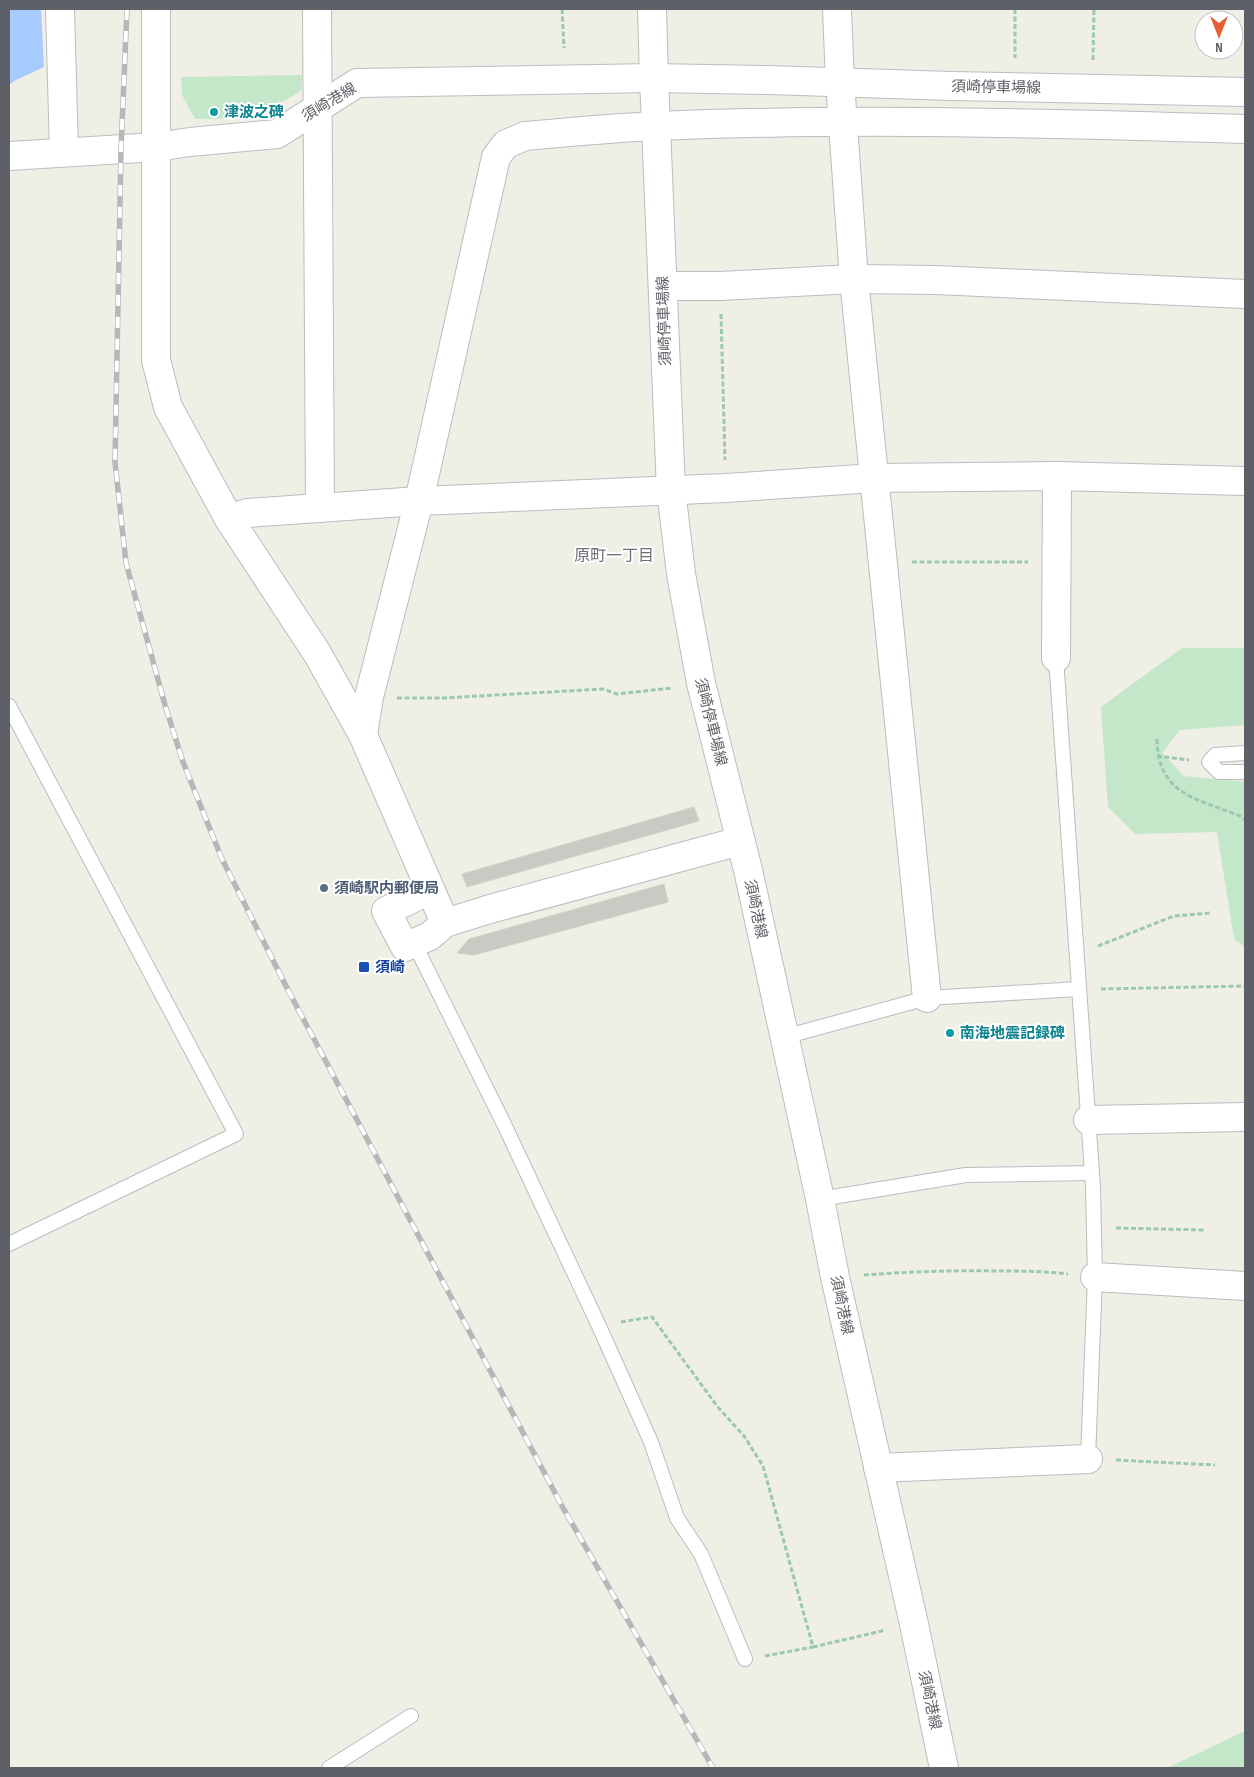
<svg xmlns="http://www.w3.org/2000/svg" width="1254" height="1777" font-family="'Sofia Sans Condensed','Noto Sans JP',sans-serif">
<rect width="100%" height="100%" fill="#f0efe6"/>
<g fill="#c3e7c8">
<path d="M302 75 301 91 255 118 195 119 182 95 181 77Z"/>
<path d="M1182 648H1245V725L1180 730 1162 753 1184 776 1245 782V947L1234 939 1217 832 1135 834 1108 807 1101 707Z"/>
<path d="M1245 1731V1768H1170L1169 1767Z"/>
</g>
<path fill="#a7cbfe" d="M9 9H41L44 67 14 81 9 85Z"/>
<g fill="#cac9c3" stroke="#d4d2c4">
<path d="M694 807 699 821 467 887 462 874Z"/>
<path d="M664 884 668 902 474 955 457 953 469 939Z"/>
</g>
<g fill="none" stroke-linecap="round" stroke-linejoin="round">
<g stroke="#babcc1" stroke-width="16">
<g id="service">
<path d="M1056 658 1093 1187 1095 1277 1088 1459"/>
<path d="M9 706 236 1134 9 1244"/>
<path d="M1245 753 1215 755 1209 762 1219 772H1245"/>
<path d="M414 943 503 1122 599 1326 651 1442 677 1518 701 1554 745 1659"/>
<path d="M784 1037 927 998 1079 989"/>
<path d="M820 1199 966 1175 1092 1173"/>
<path d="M329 1768 411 1716"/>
</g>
</g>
<g stroke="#babcc1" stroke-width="30">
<g id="minor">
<path d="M60 9 64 152"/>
<path d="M156 9V360L168 407 229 519 317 653 363 735 445 923 430 936 405 947 386 911 430 890"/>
<path d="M317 9 320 508"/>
<path d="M837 9 840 82 854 279 927 998"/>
<path d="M663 286H720L854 279 936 280 1245 294"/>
<path d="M229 519 247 513 419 501 726 488 875 478 1057 476 1245 481"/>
<path d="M1056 658 1057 476"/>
<path d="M363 735 369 697 419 501 496 157 506 144 525 136C569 132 613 128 656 126 853 118 1049 123 1245 129"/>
<path d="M1088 1120 1245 1117"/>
<path d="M1095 1277 1245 1286"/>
<path d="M878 1468 1088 1459"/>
</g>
</g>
<g stroke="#babcc1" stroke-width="30">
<path id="tertiary" d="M652 9 654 78"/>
</g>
<g stroke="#bbbdc3" stroke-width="30">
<g id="secondary">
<path d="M654 78 671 490 681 574 701 683 748 870 820 1199 835 1277 914 1624 944 1768"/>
<path d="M9 156 156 147 190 142 277 134 357 83 654 78 769 80 951 86 1245 92"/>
<path d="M445 923 490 909 740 841"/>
</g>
</g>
<g stroke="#9cc8af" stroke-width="3" stroke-dasharray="5 2.5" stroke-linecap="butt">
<path d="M562 9 564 48"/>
<path d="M1015 9V58"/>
<path d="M1093 60 1094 9"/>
<path d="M721 314 725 460"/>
<path d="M912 562H1028"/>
<path d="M397 698H443L603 689 617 694 672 688"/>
<path d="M1157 739C1158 795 1196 798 1240 816L1245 820"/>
<path d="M1157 756 1189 760"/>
<path d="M1098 946 1174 916 1211 913"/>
<path d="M1101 989 1245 986"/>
<path d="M1116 1228 1206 1230"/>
<path d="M864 1275C908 1272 951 1270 995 1271 1019 1271 1043 1271 1068 1274"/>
<path d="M621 1322 652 1317 717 1406 744 1436 763 1466 813 1647 886 1630"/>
<path d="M1116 1460 1215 1465"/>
<path d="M765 1656 813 1647"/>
</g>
<use href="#service" stroke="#fff" stroke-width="14"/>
<use href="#minor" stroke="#fff" stroke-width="28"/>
<use href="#tertiary" stroke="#fff" stroke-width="28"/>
<use href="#secondary" stroke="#fff" stroke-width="28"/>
<g stroke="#b6b7b7" stroke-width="5.5">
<path id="rail" d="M127 9 121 149 115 462 126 563 165 705 183 762 222 859 289 992 562 1506 713 1768"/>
</g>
<use href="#rail" stroke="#fff" stroke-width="4" stroke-dasharray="11" stroke-linecap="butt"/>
</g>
<g fill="#0f9aa8" stroke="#fff" stroke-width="2">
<circle cx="214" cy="112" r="5"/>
<circle cx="950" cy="1033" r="5"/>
</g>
<circle fill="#5c6f8a" stroke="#fff" stroke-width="2" cx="324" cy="888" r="5"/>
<rect fill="#1a4fb4" stroke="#fff" stroke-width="2" x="358" y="961" width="12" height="12" rx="2.5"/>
<g text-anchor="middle" stroke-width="4" stroke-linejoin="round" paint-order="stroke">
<g font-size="15" fill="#5d6066" stroke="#fff">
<text transform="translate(996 87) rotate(1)" y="5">須崎停車場線</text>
<text transform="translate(329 102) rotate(-31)" y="5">須崎港線</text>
<text transform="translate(664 321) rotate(-92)" y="5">須崎停車場線</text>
<text transform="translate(711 722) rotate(76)" y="5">須崎停車場線</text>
<text transform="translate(756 909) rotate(78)" y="5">須崎港線</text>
<text transform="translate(842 1305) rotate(78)" y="5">須崎港線</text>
<text transform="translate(930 1700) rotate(78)" y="5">須崎港線</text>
</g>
<g font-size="15" font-weight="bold" fill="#0d838f" stroke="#fff" text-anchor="start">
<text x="224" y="117">津波之碑</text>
<text x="960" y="1038">南海地震記録碑</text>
</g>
<g font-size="15" font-weight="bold" fill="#4e5e75" stroke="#fff" text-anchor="start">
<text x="334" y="893">須崎駅内郵便局</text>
</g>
<g font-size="15" font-weight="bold" fill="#164399" stroke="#fff" text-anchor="start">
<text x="375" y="972">須崎</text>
</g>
<g font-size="16" fill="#6e7278" stroke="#fff">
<text x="614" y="561">原町一丁目</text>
</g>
</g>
<rect width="1254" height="1777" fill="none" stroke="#5d6066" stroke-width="20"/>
<g transform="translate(1219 35) rotate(180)"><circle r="24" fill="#ffffff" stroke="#bebfc2"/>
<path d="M0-4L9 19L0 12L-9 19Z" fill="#e85c33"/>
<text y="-8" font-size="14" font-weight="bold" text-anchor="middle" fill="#5d6066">N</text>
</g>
</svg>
